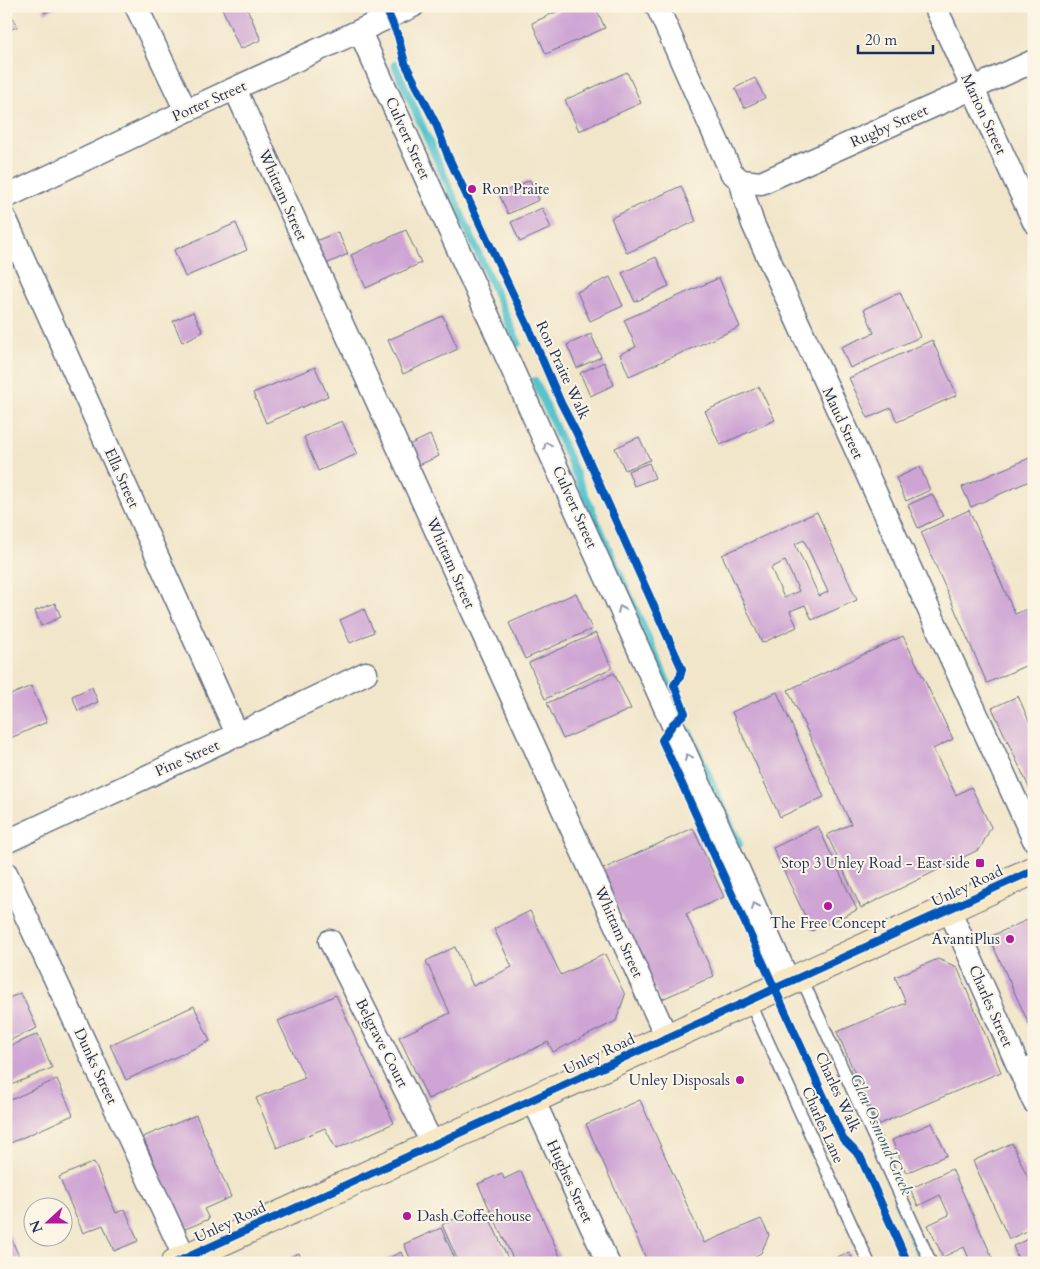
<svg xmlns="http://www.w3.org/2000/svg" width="1040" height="1269" font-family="Cardo,serif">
<rect width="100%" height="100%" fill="#fcf5e5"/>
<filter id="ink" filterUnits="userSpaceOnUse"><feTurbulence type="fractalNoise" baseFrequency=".02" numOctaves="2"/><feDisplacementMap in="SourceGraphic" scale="10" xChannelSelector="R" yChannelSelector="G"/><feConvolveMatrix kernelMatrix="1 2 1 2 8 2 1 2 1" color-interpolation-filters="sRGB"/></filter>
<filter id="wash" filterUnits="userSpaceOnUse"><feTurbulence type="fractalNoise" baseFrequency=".0096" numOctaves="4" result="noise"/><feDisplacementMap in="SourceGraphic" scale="20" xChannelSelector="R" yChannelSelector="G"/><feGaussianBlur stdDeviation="1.12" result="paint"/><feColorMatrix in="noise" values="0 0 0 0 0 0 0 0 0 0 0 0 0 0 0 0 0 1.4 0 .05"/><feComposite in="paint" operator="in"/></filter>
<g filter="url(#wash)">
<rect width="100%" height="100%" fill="#f1e6ca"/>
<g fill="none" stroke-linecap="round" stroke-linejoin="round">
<g stroke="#57c4cd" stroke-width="8">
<path d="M395 65 518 343"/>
<path d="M535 381 675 700"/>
<path d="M689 732 739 844"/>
<path d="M897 1201 924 1263"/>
</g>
</g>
<g id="blocks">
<g fill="#cda4d4" fill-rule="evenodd">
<path d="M6 6H8L17 27 6 31Z"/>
<path d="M42 6H59L45 13Z"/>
<path d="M221 6H246L261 40 240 49Z"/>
<path d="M569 6H595L605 28 546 54 532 23Z"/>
<path d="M627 72 641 103 579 131 565 100Z"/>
<path d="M755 78 765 98 744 108 735 88Z"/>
<path d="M530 180 539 200 508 214 499 194Z"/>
<path d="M681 186 696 221 627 253 611 218Z"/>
<path d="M542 208 551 228 520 242 511 222Z"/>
<path d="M236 223 247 250 185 277 174 250Z"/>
<path d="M406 230 421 263 366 288 351 255Z"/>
<path d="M338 232 348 254 324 265 313 242Z"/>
<path d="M656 257 669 286 635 302 622 273Z"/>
<path d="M610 277 623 306 590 321 577 292Z"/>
<path d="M719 278 740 327 629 376 620 354 636 347 624 320Z"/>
<path d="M900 292 920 337 850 368 841 347 874 333 864 309Z"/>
<path d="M193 312 203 332 182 342 173 321Z"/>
<path d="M443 316 458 349 403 374 388 340Z"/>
<path d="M591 334 601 357 577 368 567 345Z"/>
<path d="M932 340 957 395 897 422 891 408 868 418 849 378Z"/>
<path d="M604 362 614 385 590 396 580 373Z"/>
<path d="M315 367 328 396 266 423 253 393Z"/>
<path d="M759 387 775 420 720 445 705 411Z"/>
<path d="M342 421 357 454 318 471 304 437Z"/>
<path d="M430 435 439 456 419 465 409 445Z"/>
<path d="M639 437 650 460 625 470 615 448Z"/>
<path d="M1034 456V479L971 507 962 487Z"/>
<path d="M649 463 655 478 634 486 628 471Z"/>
<path d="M920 467 930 490 906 501 896 478Z"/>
<path d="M932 494 943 516 918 528 908 505Z"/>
<path d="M6 501 11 512 6 514Z"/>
<path d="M969 510 1015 614 1034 606V662L987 683 921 532Z"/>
<path d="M817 512 857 600 812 620 805 605 790 611 797 627 762 643 722 555ZM804 540 828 592 819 596 795 544ZM785 561 799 591 784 598 771 568Z"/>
<path d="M576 593 592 629 525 659 509 623Z"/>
<path d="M55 603 61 617 41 626 35 611Z"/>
<path d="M364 609 374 632 350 643 340 620Z"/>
<path d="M596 633 612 668 545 699 529 663Z"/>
<path d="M903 636 953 739 933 749 956 795 971 787 991 827 980 849 861 908 827 835 851 824 788 690Z"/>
<path d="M614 673 631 709 563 739 547 703Z"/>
<path d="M31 686 47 722 6 740V697Z"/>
<path d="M92 687 98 702 78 711 72 696Z"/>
<path d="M777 692 824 797 780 817 732 712Z"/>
<path d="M1018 696 1034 732V798L992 708Z"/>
<path d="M818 826 857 910 812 931 773 848Z"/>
<path d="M693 828 724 897 686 914 714 976 660 1000 601 870Z"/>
<path d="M530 911 561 975 605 954 625 995 616 1021 553 1052 548 1042 428 1099 399 1037 450 1013 426 961 455 947 473 986 512 967 494 929Z"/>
<path d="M1034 917V1035L989 937Z"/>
<path d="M938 959 957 967 1001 1072 877 1125 837 1032 906 1003 895 977Z"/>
<path d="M21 993 37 1028 6 1042V999Z"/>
<path d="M336 995 394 1123 336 1149 325 1128 277 1148 256 1098 305 1078 278 1021Z"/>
<path d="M194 1006 210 1041 126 1080 110 1045Z"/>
<path d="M38 1034 52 1068 6 1087V1048Z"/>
<path d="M57 1079 73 1115 6 1145V1102Z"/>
<path d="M640 1100 704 1243 761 1219 769 1235 761 1253 754 1257 757 1263H648L586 1124Z"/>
<path d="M196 1115 231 1197 204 1209 209 1219 183 1230 143 1137Z"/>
<path d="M932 1123 947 1155 906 1173 892 1140Z"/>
<path d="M1012 1143 1034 1191V1228L1009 1239 973 1161Z"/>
<path d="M94 1162 116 1213 125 1209 138 1241 114 1251 103 1225 83 1233 59 1177Z"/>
<path d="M952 1169 984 1239 995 1263H971L964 1247 943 1257 928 1225 949 1215 940 1195 918 1206 910 1189Z"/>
<path d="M521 1171 563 1263H515L478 1184 502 1173 504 1179Z"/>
<path d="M467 1213 470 1221 487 1213 510 1263H459L442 1225Z"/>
<path d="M6 1227 22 1263H6Z"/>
<path d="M441 1228 457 1263H412L404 1244Z"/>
<path d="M1034 1236V1263H1020L1013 1246Z"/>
<path d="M401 1252 406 1263H379Z"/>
<path d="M849 1252 855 1263H829L828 1261Z"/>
<path d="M299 1253 303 1263H278Z"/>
</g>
</g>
</g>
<g filter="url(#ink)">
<use href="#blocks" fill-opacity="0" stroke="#666f84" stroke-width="1"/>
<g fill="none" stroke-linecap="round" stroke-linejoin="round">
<g stroke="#666f84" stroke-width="14">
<g id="lane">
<path d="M801 977 931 1263"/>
<path d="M749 1000 869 1263"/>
<path d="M1018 1068 1034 1061"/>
</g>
</g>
<g stroke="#666f84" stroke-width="25">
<g id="street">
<path d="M136 6 186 111"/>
<path d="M657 6 731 172 741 181 745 199 753 224 1034 840"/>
<path d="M935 6 1034 222"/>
<path d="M360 32 789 982"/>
<path d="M235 89 667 1038"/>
<path d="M741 181 761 183 1034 61"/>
<path d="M6 197 186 111 413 6"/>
<path d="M6 220 238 736"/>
<path d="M6 842C126 786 247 731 366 673"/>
<path d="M6 873 185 1258"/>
<path d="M949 909 1034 1102"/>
<path d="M330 941 433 1145"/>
<path d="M533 1099 608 1263"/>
</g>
</g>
<g stroke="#666f84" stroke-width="30">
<path id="secondary" d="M175 1263 1034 870"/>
</g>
<use href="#lane" stroke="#fff" stroke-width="11"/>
<use href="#street" stroke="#fff" stroke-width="22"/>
<use href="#secondary" stroke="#f7e8c3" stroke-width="28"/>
<g stroke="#fcf5e5" stroke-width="11">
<g id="cycleway">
<path d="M385 6 398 36 405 63 436 124 448 156 527 324 561 403 577 434 682 669 680 677 674 685 685 713 673 724 662 740 843 1139 860 1156 908 1263"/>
<path d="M175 1263 1034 870"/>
</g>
</g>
<use href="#cycleway" stroke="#0057b8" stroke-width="8"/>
</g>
<defs><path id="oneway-chevron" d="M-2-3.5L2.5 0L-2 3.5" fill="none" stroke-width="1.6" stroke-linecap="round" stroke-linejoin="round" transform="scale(1.25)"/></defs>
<g stroke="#8d97ae">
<use href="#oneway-chevron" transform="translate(547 445) rotate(-114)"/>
<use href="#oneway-chevron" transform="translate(621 609) rotate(-114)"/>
<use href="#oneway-chevron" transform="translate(688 757) rotate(-114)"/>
<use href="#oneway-chevron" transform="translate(755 906) rotate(-114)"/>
</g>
</g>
<g fill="#b5179e" stroke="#fcf5e5" stroke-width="2">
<circle cx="472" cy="189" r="5"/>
<rect x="975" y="858" width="10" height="10" rx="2.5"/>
<circle cx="828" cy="906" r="5"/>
<circle cx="1010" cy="939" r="5"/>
<circle cx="740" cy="1080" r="5"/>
<circle cx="407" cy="1216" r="5"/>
</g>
<g text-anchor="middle" stroke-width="4" stroke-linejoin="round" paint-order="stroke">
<g font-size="15" fill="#1b2f5e" stroke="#fcf5e5">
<text transform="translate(209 101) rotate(-24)" y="5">Porter Street</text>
<text transform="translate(984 114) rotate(65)" y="5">Marion Street</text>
<text transform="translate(889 126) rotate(-24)" y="5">Rugby Street</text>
<text transform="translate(408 138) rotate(66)" y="5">Culvert Street</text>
<text transform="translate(283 195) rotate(66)" y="5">Whittam Street</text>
<text transform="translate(563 370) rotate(65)" y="5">Ron Praite Walk</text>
<text transform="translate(843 423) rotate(65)" y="5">Maud Street</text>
<text transform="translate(122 478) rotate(66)" y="5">Ella Street</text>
<text transform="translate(575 507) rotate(66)" y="5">Culvert Street</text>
<text transform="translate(451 563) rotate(66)" y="5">Whittam Street</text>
<text transform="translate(187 758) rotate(-24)" y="5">Pine Street</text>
<text transform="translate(967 886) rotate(-25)" y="5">Unley Road</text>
<text transform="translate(619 932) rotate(66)" y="5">Whittam Street</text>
<text transform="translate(991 1006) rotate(66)" y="5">Charles Street</text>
<text transform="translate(382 1043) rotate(63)" y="5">Belgrave Court</text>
<text transform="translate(599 1054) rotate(-25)" y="5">Unley Road</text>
<text transform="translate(96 1066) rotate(65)" y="5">Dunks Street</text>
<text transform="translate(838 1092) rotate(65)" y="5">Charles Walk</text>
<text transform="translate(823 1125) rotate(66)" y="5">Charles Lane</text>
<text transform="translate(570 1181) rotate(65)" y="5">Hughes Street</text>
<text transform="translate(230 1222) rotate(-25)" y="5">Unley Road</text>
</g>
<g font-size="15" fill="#1b2f5e" stroke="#fcf5e5" text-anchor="end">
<text x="482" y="194" text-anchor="start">Ron Praite</text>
<text x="970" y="868">Stop 3 Unley Road - East side</text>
<text x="828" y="928" text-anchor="middle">The Free Concept</text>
<text x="1000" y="944">AvantiPlus</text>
<text x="730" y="1085">Unley Disposals</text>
<text x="417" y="1221" text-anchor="start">Dash Coffeehouse</text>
</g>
<g font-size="16" font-style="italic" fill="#2d5c7f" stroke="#fcf5e5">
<text transform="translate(882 1134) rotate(66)" y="6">Glen Osmond Creek</text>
</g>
</g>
<rect width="1040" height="1269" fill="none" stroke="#fcf5e5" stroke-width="25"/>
<g transform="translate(48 1222) rotate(249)"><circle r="24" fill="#fcf5e5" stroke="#a2a6af"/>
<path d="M0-4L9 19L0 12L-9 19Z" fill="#b5179e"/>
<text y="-8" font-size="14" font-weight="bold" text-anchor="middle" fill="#1b2f5e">N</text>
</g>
<path d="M858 45v8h75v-8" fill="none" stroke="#1b2f5e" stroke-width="2.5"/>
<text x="865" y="45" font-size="15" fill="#1b2f5e" stroke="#fcf5e5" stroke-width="4" paint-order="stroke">20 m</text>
</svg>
